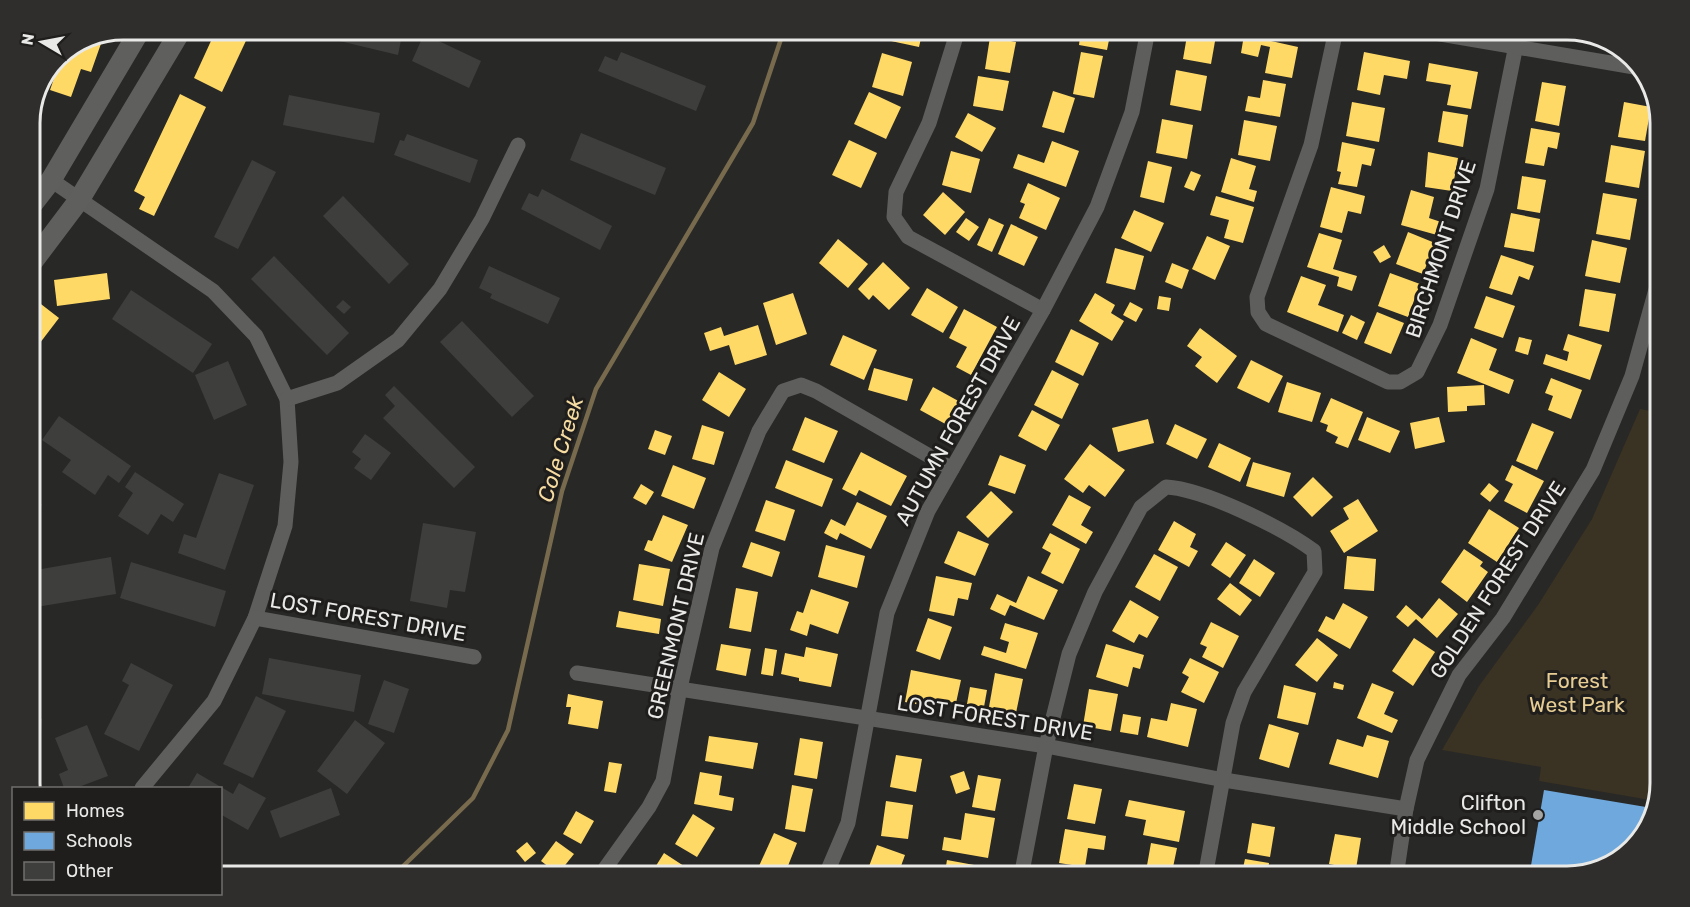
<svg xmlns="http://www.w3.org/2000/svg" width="1690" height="907" font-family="Rubik,sans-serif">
<rect width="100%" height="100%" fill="#282827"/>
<path fill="#3a3222" d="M1640 409 1660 413V784L1656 801 1539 781 1541 767 1442 750 1479 686 1538 605 1592 519Z"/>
<g fill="#ffd966">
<path d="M216 30H251L222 92 194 78Z"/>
<path d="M879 30H909L922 34 919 47 877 38Z"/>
<path d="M1081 30H1111L1107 50 1079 45Z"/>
<path d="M1188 30H1217L1211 64 1183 59Z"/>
<path d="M1244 35 1298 47 1292 78 1265 73 1270 47 1261 45 1258 57 1241 53Z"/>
<path d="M990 37 1016 42 1010 73 985 69Z"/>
<path d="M103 38 91 72 81 69 71 97 50 90 62 55Z"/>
<path d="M1081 52 1103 56 1094 98 1073 94Z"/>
<path d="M1364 52 1410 61 1407 79 1384 75 1380 95 1357 90Z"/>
<path d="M882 53 912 62 903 96 872 87Z"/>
<path d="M1429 63 1478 72 1471 109 1447 105 1451 85 1426 81Z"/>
<path d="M1176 70 1207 76 1201 111 1170 105Z"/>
<path d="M978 76 1009 81 1003 111 973 106Z"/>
<path d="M1263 80 1286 84 1280 117 1245 111 1248 96 1260 98Z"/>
<path d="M1542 82 1566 86 1559 126 1535 121Z"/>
<path d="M1053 91 1075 98 1064 133 1042 127Z"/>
<path d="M869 92 901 107 886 139 854 124Z"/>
<path d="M180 94 206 107 154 216 139 209 145 197 134 191Z"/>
<path d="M1352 102 1385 108 1379 142 1346 136Z"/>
<path d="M1624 102 1651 107 1645 141 1618 137Z"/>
<path d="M1443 111 1468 115 1463 147 1438 142Z"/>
<path d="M968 113 996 128 982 152 955 137Z"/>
<path d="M1162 119 1193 125 1187 159 1156 153Z"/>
<path d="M1244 120 1277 126 1270 161 1238 155Z"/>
<path d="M1531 128 1560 133 1557 149 1548 147 1544 166 1525 163Z"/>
<path d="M849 140 877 153 861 188 832 175Z"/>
<path d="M1052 141 1079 151 1066 187 1013 168 1018 154 1044 163Z"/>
<path d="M1342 142 1375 149 1371 166 1362 164 1357 187 1338 184 1341 172 1337 171Z"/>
<path d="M1611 145 1645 151 1639 188 1605 182Z"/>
<path d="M951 151 980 159 971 193 942 185Z"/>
<path d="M1428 152 1458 158 1452 191 1425 187Z"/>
<path d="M1231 158 1256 166 1249 189 1257 191 1254 202 1221 192Z"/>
<path d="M1148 161 1172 167 1164 203 1140 197Z"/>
<path d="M1191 171 1201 175 1194 191 1184 187Z"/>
<path d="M1522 176 1546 180 1540 213 1517 209Z"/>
<path d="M1028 183 1060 198 1046 230 1019 218 1025 204 1020 202Z"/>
<path d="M1331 187 1365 196 1361 214 1348 211 1342 233 1320 227Z"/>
<path d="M1411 190 1434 197 1429 218 1441 222 1437 235 1401 225Z"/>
<path d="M943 192 965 212 945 235 923 215Z"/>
<path d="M1603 193 1637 199 1630 240 1596 234Z"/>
<path d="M1216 196 1254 207 1243 243 1224 238 1229 220 1210 215Z"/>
<path d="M1134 210 1164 223 1151 252 1121 238Z"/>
<path d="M1511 213 1540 219 1534 252 1504 247Z"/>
<path d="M966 218 979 227 969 241 956 232Z"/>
<path d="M989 218 1004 225 992 252 977 245Z"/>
<path d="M1011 224 1038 237 1024 266 998 254Z"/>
<path d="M1408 232 1435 243 1423 274 1396 264Z"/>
<path d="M1319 233 1342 240 1333 269 1357 276 1352 291 1337 286 1339 277 1307 267Z"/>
<path d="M1207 236 1230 246 1215 280 1192 269Z"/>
<path d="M838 239 868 264 848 288 819 263Z"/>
<path d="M1592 240 1627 248 1620 283 1585 276Z"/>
<path d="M1384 245 1391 257 1380 263 1373 252Z"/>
<path d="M1115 248 1144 256 1135 290 1106 283Z"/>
<path d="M1501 255 1534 266 1529 280 1519 276 1512 295 1489 288Z"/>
<path d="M883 262 910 288 889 310 873 295 869 300 858 289Z"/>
<path d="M1172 263 1189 270 1182 289 1165 282Z"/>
<path d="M107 273 110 299 57 306 54 280Z"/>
<path d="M1390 273 1420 284 1408 317 1378 306Z"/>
<path d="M1301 276 1326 285 1318 305 1344 315 1338 332 1287 312Z"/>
<path d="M927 288 958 307 943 333 911 315Z"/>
<path d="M1585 289 1616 294 1609 332 1579 326Z"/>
<path d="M793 293 807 334 776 345 763 303Z"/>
<path d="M1095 293 1115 305 1111 313 1124 321 1112 341 1079 321Z"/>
<path d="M1159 296 1171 298 1169 311 1157 309Z"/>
<path d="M1486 296 1515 306 1503 338 1474 328Z"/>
<path d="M37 301 59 318 30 356V310Z"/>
<path d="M1130 302 1143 309 1136 322 1123 315Z"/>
<path d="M964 309 997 327 971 375 956 367 967 347 949 338Z"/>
<path d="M1377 312 1404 323 1391 354 1364 343Z"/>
<path d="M1351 315 1365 322 1357 340 1342 333Z"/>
<path d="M758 325 767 355 735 365 729 345 710 351 704 333 721 327 724 336Z"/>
<path d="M1200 328 1237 356 1217 383 1195 366 1202 357 1187 346Z"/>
<path d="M1071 329 1099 343 1083 376 1055 362Z"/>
<path d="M1568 334 1602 345 1590 380 1543 364 1546 354 1567 361 1569 352 1563 350Z"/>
<path d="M843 335 877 350 864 380 830 365Z"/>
<path d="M1519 337 1532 340 1528 355 1515 351Z"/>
<path d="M1471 338 1497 349 1489 370 1514 380 1509 394 1457 373Z"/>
<path d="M1251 360 1283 376 1269 403 1237 388Z"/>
<path d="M874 368 913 379 907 401 868 390Z"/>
<path d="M1052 370 1079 384 1062 419 1034 405Z"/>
<path d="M719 372 746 389 729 417 702 400Z"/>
<path d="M1551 378 1582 390 1571 419 1548 410 1553 396 1545 393Z"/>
<path d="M1287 382 1321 393 1312 422 1278 412Z"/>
<path d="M1484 385 1485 405 1467 406V411L1448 412 1447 387Z"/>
<path d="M933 387 962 403 949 426 920 410Z"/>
<path d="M1331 398 1363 412 1348 448 1335 443 1338 437 1326 431 1328 425 1320 422Z"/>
<path d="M1032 410 1060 425 1046 451 1018 436Z"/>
<path d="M805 417 838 431 824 463 792 450Z"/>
<path d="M1367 417 1400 431 1390 453 1358 440Z"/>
<path d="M1439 417 1445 442 1415 449 1410 423Z"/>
<path d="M1148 419 1154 443 1118 452 1112 428Z"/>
<path d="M1532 423 1554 432 1537 470 1516 461Z"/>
<path d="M1175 424 1207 439 1197 459 1166 444Z"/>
<path d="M702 425 724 432 714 465 692 459Z"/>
<path d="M655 430 672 436 665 455 648 449Z"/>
<path d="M1219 443 1251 458 1240 482 1208 467Z"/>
<path d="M1090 444 1125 470 1105 497 1089 485 1083 493 1064 479Z"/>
<path d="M861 452 907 476 891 506 859 490 856 496 842 489Z"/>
<path d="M1000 455 1026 465 1015 494 988 485Z"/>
<path d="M786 460 833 479 822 507 775 488Z"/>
<path d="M1253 462 1291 473 1284 497 1246 486Z"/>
<path d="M673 465 706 478 694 509 661 496Z"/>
<path d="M1512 465 1544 481 1527 513 1504 501 1513 484 1505 480Z"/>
<path d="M1313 477 1333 497 1312 517 1293 497Z"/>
<path d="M1489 483 1499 491 1490 502 1480 494Z"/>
<path d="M641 484 654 492 646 505 633 498Z"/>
<path d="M991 491 1013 512 988 538 966 517Z"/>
<path d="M1069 495 1091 507 1081 525 1093 532 1086 544 1052 525Z"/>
<path d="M1358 499 1378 531 1344 553 1330 531 1349 519 1343 508Z"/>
<path d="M766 500 795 510 785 541 755 531Z"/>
<path d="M857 502 887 516 871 549 840 533 837 540 824 533 831 519 845 526Z"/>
<path d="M1489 509 1519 528 1497 562 1468 543Z"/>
<path d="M663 515 688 525 672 562 644 550 648 540 652 541Z"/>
<path d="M1174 521 1196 534 1190 547 1198 551 1189 567 1158 550Z"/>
<path d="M958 531 989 544 975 576 944 563Z"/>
<path d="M1050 533 1080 549 1063 584 1041 573 1051 553 1042 548Z"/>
<path d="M751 542 780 552 772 577 742 567Z"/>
<path d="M1226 542 1246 555 1230 578 1211 565Z"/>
<path d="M826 545 865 556 857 588 818 577Z"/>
<path d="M1464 549 1483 562 1480 566 1488 572 1467 602 1441 582Z"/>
<path d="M1154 554 1178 567 1160 601 1135 587Z"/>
<path d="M1347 556 1376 559 1374 591 1344 589Z"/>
<path d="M1254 559 1275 573 1260 597 1239 583Z"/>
<path d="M639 564 670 569 663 606 633 600Z"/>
<path d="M936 576 972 583 968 600 958 598 954 616 929 611Z"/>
<path d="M1028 576 1058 590 1044 620 1010 605 1005 616 990 609 997 594 1016 603Z"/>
<path d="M1230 583 1252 600 1240 616 1217 599Z"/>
<path d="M736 588 758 592 751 632 729 628Z"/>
<path d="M811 589 849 602 838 634 810 624 807 636 790 630 797 611 803 613Z"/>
<path d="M1439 598 1458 614 1437 638 1416 619 1408 627 1396 617 1406 605 1422 619Z"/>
<path d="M1130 600 1159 617 1147 638 1139 634 1134 643 1112 631Z"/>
<path d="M1343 603 1368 617 1350 649 1318 631 1326 616 1334 620Z"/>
<path d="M619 611 661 619 659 634 616 627Z"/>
<path d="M928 618 952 627 940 660 916 651Z"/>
<path d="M1211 622 1239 636 1223 668 1202 657 1207 647 1200 644Z"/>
<path d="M1005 623 1038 633 1026 669 981 655 984 646 1006 653 1009 642 1000 639Z"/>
<path d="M1317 638 1338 655 1317 682 1295 665Z"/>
<path d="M1414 638 1435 652 1413 686 1392 671Z"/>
<path d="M721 644 751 649 746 676 716 670Z"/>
<path d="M1106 644 1144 655 1140 669 1133 667 1128 687 1096 677Z"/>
<path d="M806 647 838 654 831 687 799 681V678L781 674 785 653 804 657Z"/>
<path d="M765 648 777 650 773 676 761 674Z"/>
<path d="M1190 658 1219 672 1204 703 1181 692 1189 677 1182 673Z"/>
<path d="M911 670 961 680 956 703 933 699 931 707 905 702Z"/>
<path d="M995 673 1023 679 1016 713 989 707Z"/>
<path d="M1334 682 1344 685 1343 690 1333 688Z"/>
<path d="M1372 683 1394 692 1384 714 1398 720 1392 733 1357 718Z"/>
<path d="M1284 685 1316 693 1308 725 1277 718Z"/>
<path d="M970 687 987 690 984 707 967 704Z"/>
<path d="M1089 689 1118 694 1111 731 1083 726Z"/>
<path d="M568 694 603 701 598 729 568 724 571 707H566Z"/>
<path d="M1171 703 1197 709 1188 747 1147 737 1151 718 1167 721Z"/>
<path d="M1123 714 1141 717 1138 735 1120 732Z"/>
<path d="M1269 724 1299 733 1289 768 1259 759Z"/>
<path d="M1367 735 1389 741 1378 778 1329 764 1337 739 1363 747Z"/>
<path d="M709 736 758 743 753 769 705 761Z"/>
<path d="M800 738 823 742 817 779 794 775Z"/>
<path d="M896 755 922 759 916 792 890 787Z"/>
<path d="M609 762 622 764 616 793 604 791Z"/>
<path d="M964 771 970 789 956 794 950 776Z"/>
<path d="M700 772 722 776 719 795 734 798 732 811 694 804Z"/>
<path d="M978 775 1001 779 995 811 972 807Z"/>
<path d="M1074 784 1102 789 1095 824 1067 819Z"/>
<path d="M792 785 813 789 805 832 785 829Z"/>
<path d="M1129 800 1185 811 1179 842 1143 835 1146 820 1125 816Z"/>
<path d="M886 801 913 805 908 839 881 836Z"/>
<path d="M576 811 594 821 581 844 563 834Z"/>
<path d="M965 813 995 818 988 858 942 850 944 837 961 840Z"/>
<path d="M693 814 715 828 697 857 675 844Z"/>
<path d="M1252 823 1275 827 1270 857 1247 853Z"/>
<path d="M1065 829 1106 836 1104 850 1088 848 1085 867 1059 863Z"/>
<path d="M774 833 797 843 784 876 759 866Z"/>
<path d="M1335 834 1361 838 1356 869 1329 864Z"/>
<path d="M556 841 574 854 558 874 541 861Z"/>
<path d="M527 842 536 853 525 862 516 851Z"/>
<path d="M1151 843 1177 848 1171 877 1117 876 1118 866 1146 871Z"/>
<path d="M877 845 905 855 897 877H865Z"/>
<path d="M664 853 690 870 685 877H649Z"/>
<path d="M1245 859 1269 863 1267 877H1241Z"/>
<path d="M947 860 985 867 983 877H944Z"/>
</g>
<path fill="#6fa8dc" d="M1544 790 1646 807 1641 836 1618 861 1567 877H1529Z"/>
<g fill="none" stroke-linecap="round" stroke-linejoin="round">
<path stroke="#786a4d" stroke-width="4.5" d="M392 877 473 798 508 730 562 491 596 389 753 123 784 30"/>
</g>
<g fill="#3e3e3d">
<path d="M307 30H403L398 55 306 33Z"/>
<path d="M424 34 481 61 469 88 412 61Z"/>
<path d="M621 52 706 86 696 111 598 71 605 56 617 61Z"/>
<path d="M289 95 380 113 374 143 283 125Z"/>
<path d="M581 133 666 168 655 195 570 160Z"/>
<path d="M407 134 478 160 470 183 394 155 400 140 404 141Z"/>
<path d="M252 160 276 172 238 249 214 237Z"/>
<path d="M542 189 612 226 600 250 521 209 529 193 538 197Z"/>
<path d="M343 196 409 264 389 284 323 216Z"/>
<path d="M274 256 349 333 327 355 251 279Z"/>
<path d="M489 266 560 298 548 324 490 298 492 294 479 288Z"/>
<path d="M131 290 212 344 193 373 112 319Z"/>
<path d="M343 300 351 307 344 314 336 307Z"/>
<path d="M462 321 534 396 512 417 440 342Z"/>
<path d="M228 361 247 405 214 420 195 375Z"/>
<path d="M394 386 475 467 454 488 383 418 395 406 385 395Z"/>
<path d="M59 416 131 466 119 483 108 475 95 495 62 472 71 460 42 440Z"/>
<path d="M365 434 391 453 371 480 354 468 361 459 352 452Z"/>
<path d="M135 472 184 504 173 522 161 514 148 535 118 516 133 493 125 487Z"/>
<path d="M219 473 254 485 225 570 178 553 184 534 196 538Z"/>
<path d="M30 489 42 505 30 513Z"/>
<path d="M423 523 476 532 465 592 450 590 447 608 410 601Z"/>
<path d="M111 557 116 594 30 608V571Z"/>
<path d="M131 562 226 591 215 627 120 598Z"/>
<path d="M30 620 38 623 30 644Z"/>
<path d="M269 658 361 675 354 712 262 694Z"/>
<path d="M131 663 173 685 139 751 104 734 129 685 122 681Z"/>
<path d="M384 680 409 689 394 733 368 724Z"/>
<path d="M256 696 286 711 253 778 223 764Z"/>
<path d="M30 718 42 719 37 788H30Z"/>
<path d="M355 720 385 743 347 794 317 771Z"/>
<path d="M87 725 108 776 76 788H64L59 774 68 770 55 738Z"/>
<path d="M197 773 233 794 239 783 266 798 248 830 220 814V788H188Z"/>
<path d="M331 788 340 815 280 838 270 811Z"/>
</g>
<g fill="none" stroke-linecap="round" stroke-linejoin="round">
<g stroke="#5e5e5d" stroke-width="15">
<path d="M958 30 929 123 896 192 894 217 908 237 1043 310"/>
<path d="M1336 30 1311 145 1257 297 1258 312 1266 324 1388 382H1400L1417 372 1440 325 1487 189 1516 45"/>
<path d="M1417 30 1640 68"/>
<path d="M51 180 213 291 256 336 287 399 291 462 285 526 255 618 214 701 142 788"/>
<path d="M287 399 337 383 398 340 440 289 482 219 518 145"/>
<path d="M255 618 474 657"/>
<path d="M577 673 1046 746 1224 780 1406 809"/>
<path d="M599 877 649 807 663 781 680 688 712 548 759 431 783 391 801 385 816 391 952 469"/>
<path d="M825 877 848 823 887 613 928 511 1043 310 1097 207 1132 112 1148 30"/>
<path d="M1021 877 1046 746 1069 654 1095 592 1141 507 1166 487C1204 489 1283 528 1314 551L1315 572 1244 692 1233 723 1205 877"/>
<path d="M1396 877 1406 809 1417 760 1459 675 1503 618 1593 470 1632 376 1660 275"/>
</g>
<g stroke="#5f5f5e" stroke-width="21">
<path d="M30 207 51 180 140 30"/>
<path d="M30 265 79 200 181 30"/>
</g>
</g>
<circle fill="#a5a5a4" stroke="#1f1e1c" stroke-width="2" cx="1538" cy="815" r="6"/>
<g text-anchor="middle" stroke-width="6" stroke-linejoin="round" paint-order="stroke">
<g font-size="21" fill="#e9e9e7" stroke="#1f1e1c">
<text transform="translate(1441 249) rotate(-72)" y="7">BIRCHMONT DRIVE</text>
<text transform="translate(958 421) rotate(-61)" y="7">AUTUMN FOREST DRIVE</text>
<text transform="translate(1498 580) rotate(-57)" y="7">GOLDEN FOREST DRIVE</text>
<text transform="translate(368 617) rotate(10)" y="7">LOST FOREST DRIVE</text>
<text transform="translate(676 626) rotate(-77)" y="7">GREENMONT DRIVE</text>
<text transform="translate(995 718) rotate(9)" y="7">LOST FOREST DRIVE</text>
</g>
<g font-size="21" fill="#e7cd93" stroke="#1f1e1c">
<text x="1577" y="688">Forest<tspan x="1577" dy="24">West Park</tspan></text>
</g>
<g font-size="21" fill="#e9e9e7" stroke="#1f1e1c" text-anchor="end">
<text x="1526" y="810">Clifton<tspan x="1526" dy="24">Middle School</tspan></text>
</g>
<g font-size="22" font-style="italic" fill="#f7dca2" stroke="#1f1e1c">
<text transform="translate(560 449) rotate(-73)" y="8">Cole Creek</text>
</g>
</g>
<path d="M0 0H1690V907H0ZM123 40H1567A83 83 0 0 1 1650 123V783A83 83 0 0 1 1567 866H123A83 83 0 0 1 40 783V123A83 83 0 0 1 123 40Z" fill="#2f2e2c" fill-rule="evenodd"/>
<path fill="none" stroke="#e9e9e7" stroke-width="3" d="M123 40H1567A83 83 0 0 1 1650 123V783A83 83 0 0 1 1567 866H123A83 83 0 0 1 40 783V123A83 83 0 0 1 123 40Z"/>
<rect x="12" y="787" width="210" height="108" fill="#1f1e1c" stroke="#706f6d" stroke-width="1.5"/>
<rect x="24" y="802" width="30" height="18" fill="#ffd966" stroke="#706f6d" stroke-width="1.5"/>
<text x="66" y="817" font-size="18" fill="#e9e9e7">Homes</text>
<rect x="24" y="832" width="30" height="18" fill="#6fa8dc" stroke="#706f6d" stroke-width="1.5"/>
<text x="66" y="847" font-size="18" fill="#e9e9e7">Schools</text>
<rect x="24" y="862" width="30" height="18" fill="#3e3e3d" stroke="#706f6d" stroke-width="1.5"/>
<text x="66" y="877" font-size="18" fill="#e9e9e7">Other</text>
<g transform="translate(42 42) rotate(280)" stroke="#1f1e1c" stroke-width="4.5" paint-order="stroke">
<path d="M0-4.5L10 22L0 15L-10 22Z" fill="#e9e9e7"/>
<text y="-9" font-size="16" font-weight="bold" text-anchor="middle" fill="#e9e9e7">N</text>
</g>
</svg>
